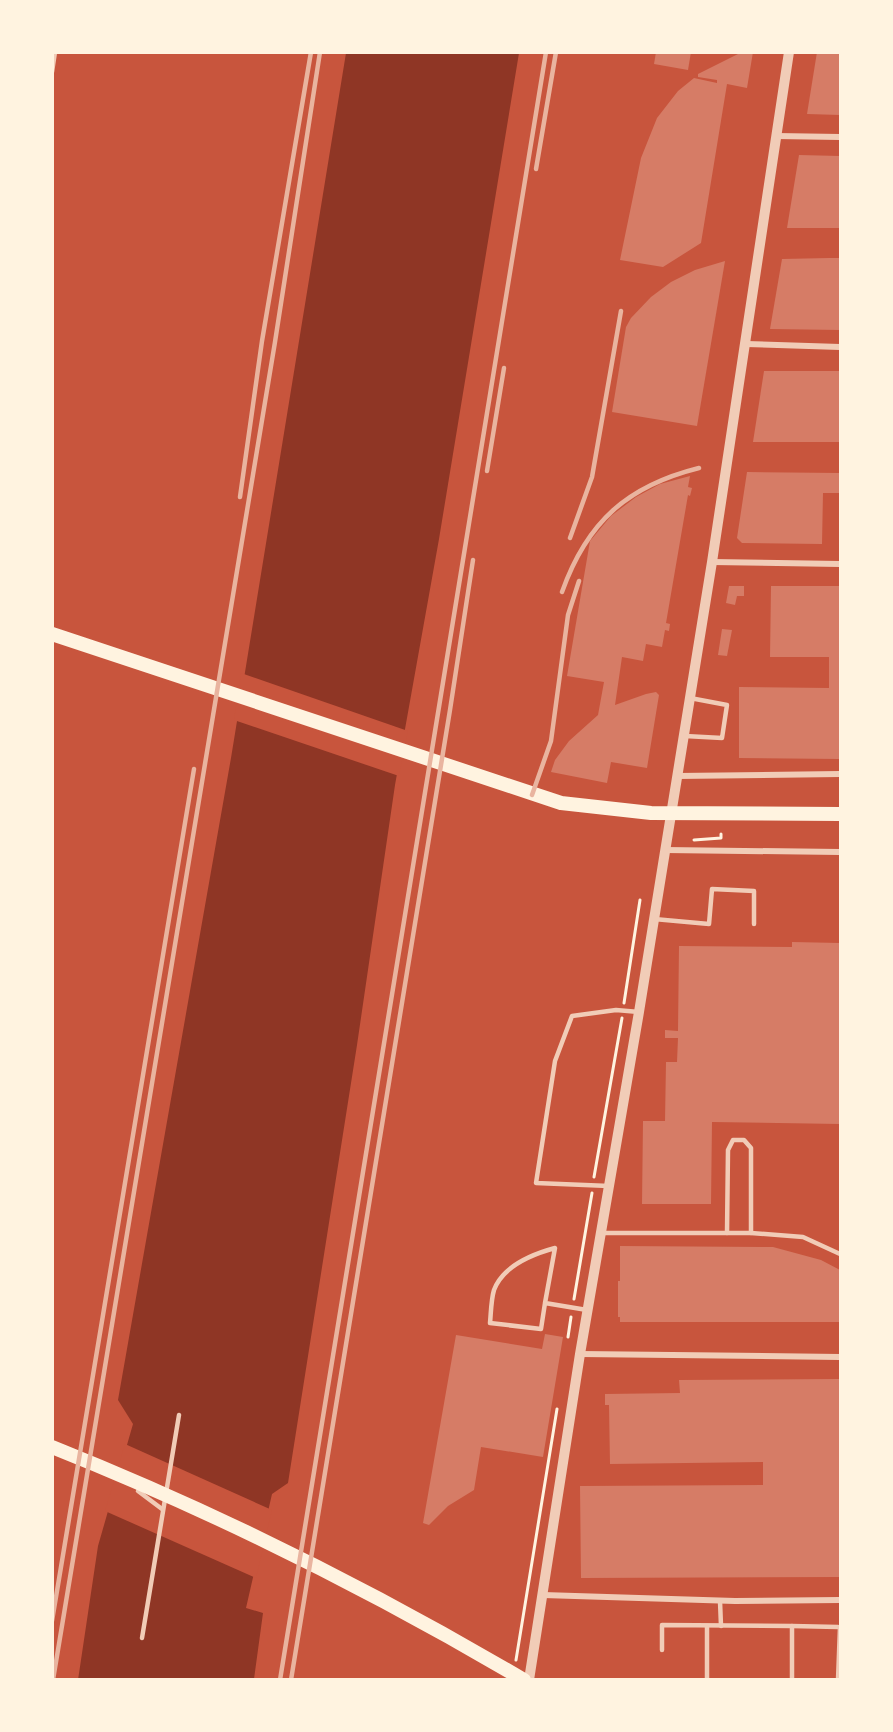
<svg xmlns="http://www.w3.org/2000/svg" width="893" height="1732" font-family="'Source Sans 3',sans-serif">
<rect width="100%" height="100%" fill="#c8553d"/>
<path fill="#8f3625" d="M346 53H519L439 539 395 785 357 1045 288 1483 272 1494 246 1608 263 1613 254 1679 78 1680 98 1546 133 1424 118 1400 231 758Z"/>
<g fill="#c8553d">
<path d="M241 673 408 731 399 776 234 720Z"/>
<path d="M125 1444 272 1510 256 1578 105 1511Z"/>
</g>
<g fill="#d67c66">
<path d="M656 52H691L688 70 654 64Z"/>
<path d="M742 52H753L747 88 727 84 701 243 663 267 620 260 641 158 657 118 678 91 694 78 717 83V80L698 77V74Z"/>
<path d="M817 52H840V115L807 114Z"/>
<path d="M799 155 840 156V228H787Z"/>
<path d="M829 258H840V330L770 329 782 259Z"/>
<path d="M725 261 697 426 612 412 626 327 631 318 651 297 671 282 695 270Z"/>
<path d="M764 371H840V442H753Z"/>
<path d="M747 472 840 473V493H823L822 544 742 543 737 538Z"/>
<path d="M690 476 688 487 692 488 690 496 688 495 666 623 670 624 669 631 665 630 662 647 646 644 643 661 622 657 615 705 646 694 656 692 659 695 647 768 611 762 607 783 551 772 555 760 569 741 598 715 604 682 567 676 590 541 611 516 636 497 660 484Z"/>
<path d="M729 586H744V596H737L735 605 726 603Z"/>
<path d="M771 586H840V759L739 758V687L829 688V657H770Z"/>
<path d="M722 629 732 630 727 656 718 655Z"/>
<path d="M792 942 840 943V1124L712 1122 711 1204H642L643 1121H665L666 1062H677L678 1038H665V1030L678 1031 679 946 792 947Z"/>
<path d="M620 1246 773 1247 821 1260 840 1270V1322H620V1317H618V1281H620Z"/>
<path d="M545 1334 563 1337 543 1457 481 1447 474 1490 448 1506 429 1525 423 1523 456 1335 542 1349Z"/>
<path d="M840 1379V1577L581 1578 580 1486 763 1485V1462L610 1464 609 1405H605V1394L680 1393 679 1380Z"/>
</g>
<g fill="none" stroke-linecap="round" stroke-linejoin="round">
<g stroke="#fff3e0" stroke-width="3">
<path d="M694 840 721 838V834"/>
<path d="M624 1003 640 900"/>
<path d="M594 1177 622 1018"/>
<path d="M574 1299 592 1193"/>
<path d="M568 1337 571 1317"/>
<path d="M516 1660 557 1409"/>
</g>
<g stroke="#f1ccb7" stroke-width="4.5">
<path d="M52 72 55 52"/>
<path d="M685 736 722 738 727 705 690 698"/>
<path d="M654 919 709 924 712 889 754 891V924"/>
<path d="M609 1186 536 1183 555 1061 572 1016 616 1010 639 1012"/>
<path d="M601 1233H751L803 1237 840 1254"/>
<path d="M727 1233 728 1150 733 1140H744L751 1148V1233"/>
<path d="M545 1303 541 1329 490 1323C491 1313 491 1300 494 1290 503 1266 533 1254 555 1248L545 1303 587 1310"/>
<path d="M138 1491 162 1509"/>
<path d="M720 1601 721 1626"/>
<path d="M792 1626 838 1627"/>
<path d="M142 1638 179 1415"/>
<path d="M662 1650V1625L792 1626V1680"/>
<path d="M707 1680V1627"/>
<path d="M838 1680 840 1627"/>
</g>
<g stroke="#f1ccb7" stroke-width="6">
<path d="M776 136 840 137"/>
<path d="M746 344 840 347"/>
<path d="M712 562 840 564"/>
<path d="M677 776 840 774"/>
<path d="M665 850 840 852"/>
<path d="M580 1354 840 1357"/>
<path d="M543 1595 735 1601 840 1600"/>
</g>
<path stroke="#f1ccb7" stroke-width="10" d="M529 1680 580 1354 639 1012 712 562 789 52"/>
<g stroke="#fff3e0" stroke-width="14">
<path d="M52 634 561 803 651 813 840 814"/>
<path d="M52 1447C215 1512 373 1591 524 1680"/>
</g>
<g stroke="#e9b49f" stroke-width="4.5">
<path d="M536 169 556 52"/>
<path d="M487 471 504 368"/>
<path d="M240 497 262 341 311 52"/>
<path d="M570 538 592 477 621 311"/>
<path d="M562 592C587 522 627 486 699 468"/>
<path d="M532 795 551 741 568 615 579 581"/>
<path d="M52 1621 194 769"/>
<path d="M53 1680 275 342 320 52"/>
<path d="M280 1680 546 52"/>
<path d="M291 1680 450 710 473 560"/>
</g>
</g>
<rect width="893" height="1732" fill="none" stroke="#fff3e0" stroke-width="108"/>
</svg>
